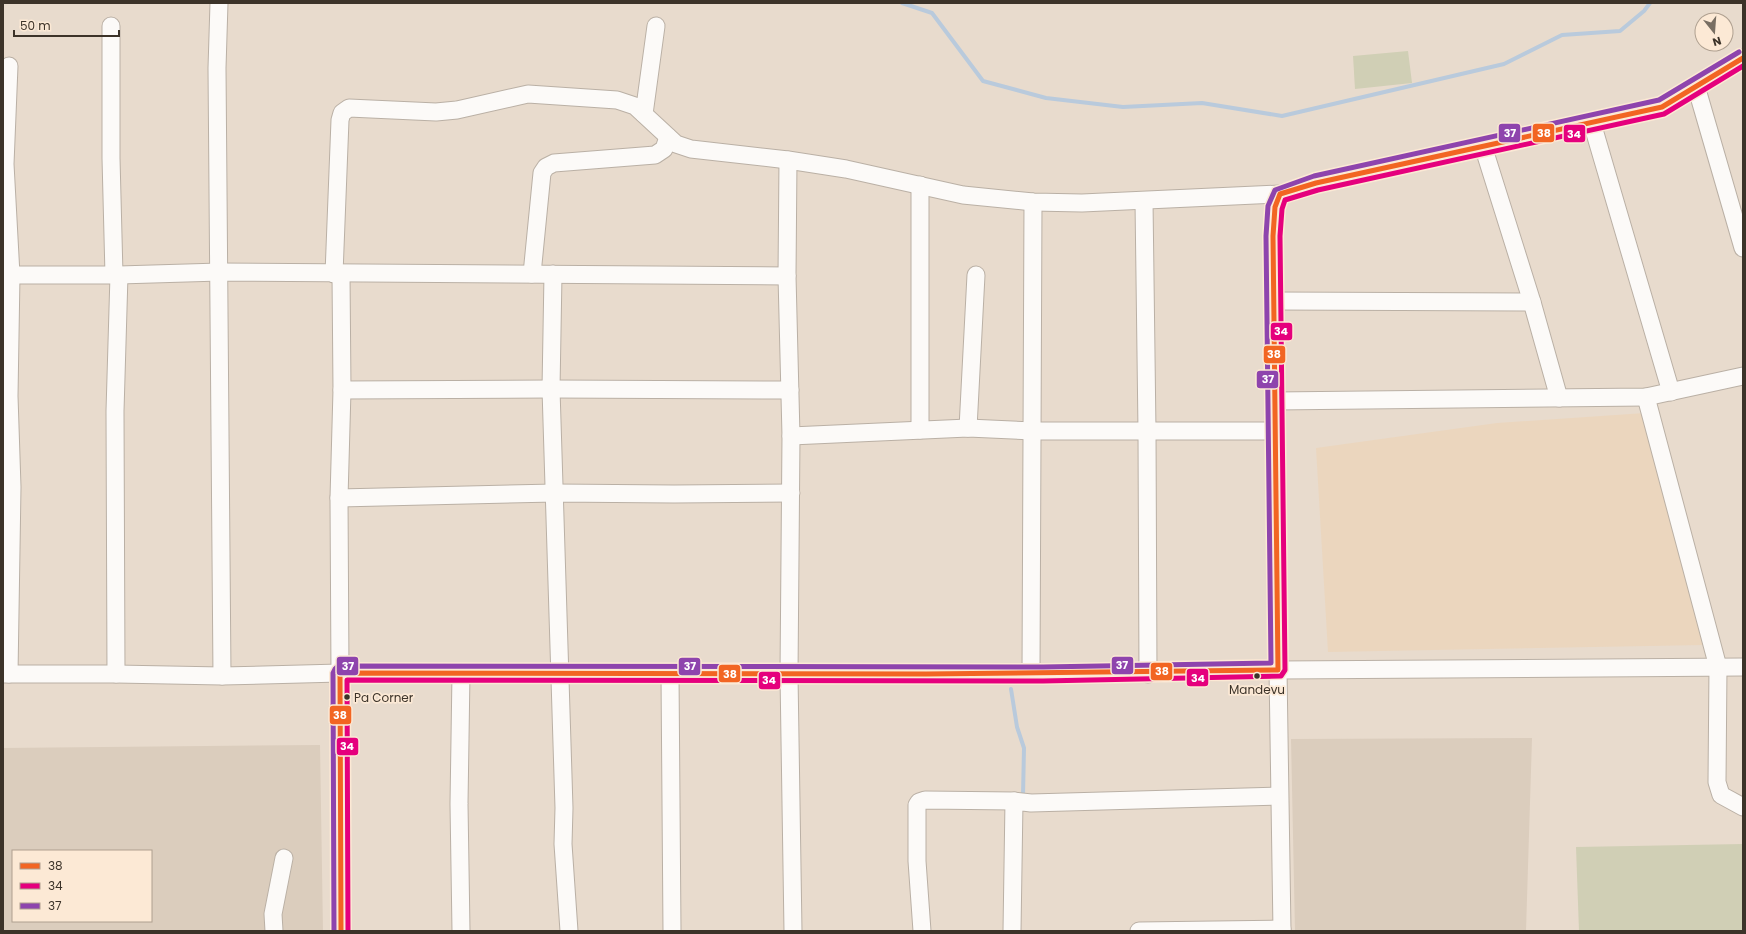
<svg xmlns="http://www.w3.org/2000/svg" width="1746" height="934" font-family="Poppins,sans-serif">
<rect width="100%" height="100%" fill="#e8dbcd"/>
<path fill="#ebd6be" d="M1645 413 1704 645 1328 652 1316 448 1497 423Z"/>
<g fill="#dbcdbd" fill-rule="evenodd">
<path d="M1532 738 1526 931H1295L1291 739Z"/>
<path d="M320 745 323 931H3V748ZM13 851H151V921H13Z"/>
</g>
<g fill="#d0cfb5">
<path d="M1408 51 1412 83 1355 89 1353 56Z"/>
<path d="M1743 844V931H1579L1576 847Z"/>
</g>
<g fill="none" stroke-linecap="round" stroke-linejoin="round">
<g stroke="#b9cadc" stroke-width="4">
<path d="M902 3 932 13 983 81 1046 98 1123 107 1202 103 1282 116 1504 64 1562 35 1620 31 1644 11 1650 3"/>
<path d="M1011 689 1017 727 1024 748 1023 796"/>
</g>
<g stroke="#bab0a5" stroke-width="19">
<g id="minor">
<path d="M219 3 217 68 222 676"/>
<path d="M111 26V158L114 275"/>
<path d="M9 66 5 164 11 275 9 396 12 487 9 674"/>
<path d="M1696 86 1743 248"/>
<path d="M644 114 656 26"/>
<path d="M1592 123 1671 392"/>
<path d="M1483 146 1532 302 1559 398"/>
<path d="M788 160 787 276 791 436 789 675 793 931"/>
<path d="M920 185V430"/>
<path d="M1144 201 1147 431 1148 674"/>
<path d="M334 274 340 120 342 113 349 108 436 112 457 110 528 94 617 100 635 106 676 144 691 149 788 160 846 169 963 195 1033 202 1082 203 1280 194"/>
<path d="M532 274 542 173 546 167 554 163 655 155 664 149 668 137"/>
<path d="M553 274 551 389 564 808 563 844 569 931"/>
<path d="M11 275H119L220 272 787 276"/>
<path d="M1274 301 1532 302"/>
<path d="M342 390 551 389 790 390"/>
<path d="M1646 397 1718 667 1717 782 1721 795 1743 807"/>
<path d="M1275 401 1646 397 1743 376"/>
<path d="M968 428 976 275"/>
<path d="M791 436 968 428 1033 431H1275"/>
<path d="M339 498 555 493 674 494 791 493"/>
<path d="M461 673 459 804 461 931"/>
<path d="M3 674H116L222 676 340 673 339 498 342 390 341 274"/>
<path d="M116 674 115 411 119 275"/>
<path d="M670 674 672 931"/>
<path d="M1031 674 1033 202"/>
<path d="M274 931 273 914 284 858"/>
<path d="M341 931 340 673C653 671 965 679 1278 670L1273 236 1275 207 1280 194 1316 183 1662 107 1743 58"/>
<path d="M922 931 917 861V805L919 802 925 800 1014 801"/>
<path d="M1012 931 1014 801 1031 803 1279 796"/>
<path d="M1139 931 1282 929"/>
<path d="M1282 931 1278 670 1743 667"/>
</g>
</g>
<use href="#minor" stroke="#fcfaf8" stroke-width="17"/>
<g stroke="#fce9d5" stroke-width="8">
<path id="bus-1" d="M341 931 340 673 926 674 1278 670 1273 236 1275 207 1280 194 1316 183 1662 107 1743 58"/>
</g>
<g stroke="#fce9d5" stroke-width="8">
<path id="bus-2" d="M348 931 347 680 1043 681 1281 676 1285 670 1280 236 1282 209 1285 200 1318 190 1664 114 1743 66"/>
</g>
<g stroke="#fce9d5" stroke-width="8">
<path id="bus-3" d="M334 931 333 673 335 669 338 666 1043 667 1271 663 1266 236 1268 206 1275 190 1314 176 1659 100 1739 52"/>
</g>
<use href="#bus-1" stroke="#f26522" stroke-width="5"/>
<use href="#bus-2" stroke="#e5007d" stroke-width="5"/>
<use href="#bus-3" stroke="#8e44ad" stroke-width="5"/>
</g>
<g fill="#3c3329" stroke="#fce9d5" stroke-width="1.5">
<circle cx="1257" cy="676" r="3.5"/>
<circle cx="347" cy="697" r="3.5"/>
</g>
<g text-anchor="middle" stroke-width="3.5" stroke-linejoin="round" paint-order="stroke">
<g font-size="12" fill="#3c3329" stroke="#fce9d5">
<text x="1257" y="694">Mandevu</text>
<text x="354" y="702" text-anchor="start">Pa Corner</text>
</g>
</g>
<g stroke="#fce9d5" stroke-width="1.5">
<rect x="1498" y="123" width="23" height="20" rx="4" fill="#8e44ad"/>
<rect x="1532" y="123" width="23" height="20" rx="4" fill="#f26522"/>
<rect x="1563" y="124" width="23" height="19" rx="4" fill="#e5007d"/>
<rect x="1270" y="322" width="23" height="19" rx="4" fill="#e5007d"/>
<rect x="1263" y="345" width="23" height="19" rx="4" fill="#f26522"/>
<rect x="1256" y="370" width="23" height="19" rx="4" fill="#8e44ad"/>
<rect x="1111" y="656" width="23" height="19" rx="4" fill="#8e44ad"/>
<rect x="336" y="656" width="23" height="20" rx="4" fill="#8e44ad"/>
<rect x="678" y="657" width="23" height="19" rx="4" fill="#8e44ad"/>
<rect x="1150" y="662" width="23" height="19" rx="4" fill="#f26522"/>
<rect x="718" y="664" width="23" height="19" rx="4" fill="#f26522"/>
<rect x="1186" y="668" width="23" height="19" rx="4" fill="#e5007d"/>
<rect x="758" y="671" width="23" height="19" rx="4" fill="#e5007d"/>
<rect x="329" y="705" width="23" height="20" rx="4" fill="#f26522"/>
<rect x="336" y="737" width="23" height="19" rx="4" fill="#e5007d"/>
</g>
<g font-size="11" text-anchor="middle" font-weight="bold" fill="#fff">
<text x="1510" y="137">37</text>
<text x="1544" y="137">38</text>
<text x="1574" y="138">34</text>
<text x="1281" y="335">34</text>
<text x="1274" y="358">38</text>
<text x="1268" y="383">37</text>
<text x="1122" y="669">37</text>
<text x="348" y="670">37</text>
<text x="690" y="670">37</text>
<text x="1162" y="675">38</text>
<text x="730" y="678">38</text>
<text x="1198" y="682">34</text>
<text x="769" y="684">34</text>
<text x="340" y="719">38</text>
<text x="347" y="750">34</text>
</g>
<rect width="1746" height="934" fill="none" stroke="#3c3329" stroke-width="8"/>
<rect x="12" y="850" width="140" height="72" fill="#fce9d5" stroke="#afa090"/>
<rect x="20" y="863" width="20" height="6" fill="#f26522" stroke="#afa090"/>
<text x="48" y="870" font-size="12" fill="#3c3329">38</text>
<rect x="20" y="883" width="20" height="6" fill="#e5007d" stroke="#afa090"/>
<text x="48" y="890" font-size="12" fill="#3c3329">34</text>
<rect x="20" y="903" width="20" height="6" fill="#8e44ad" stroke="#afa090"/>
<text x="48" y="910" font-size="12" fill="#3c3329">37</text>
<g transform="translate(1714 32) rotate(163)"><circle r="19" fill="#fce9d5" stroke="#afa090"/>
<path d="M0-3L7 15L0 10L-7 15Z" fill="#786e62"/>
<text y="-6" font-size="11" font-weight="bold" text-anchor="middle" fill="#3c3329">N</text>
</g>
<path d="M14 30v6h105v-6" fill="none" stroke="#3c3329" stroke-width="2"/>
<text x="20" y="30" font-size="12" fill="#3c3329" stroke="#fce9d5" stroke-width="3" paint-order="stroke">50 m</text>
</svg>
